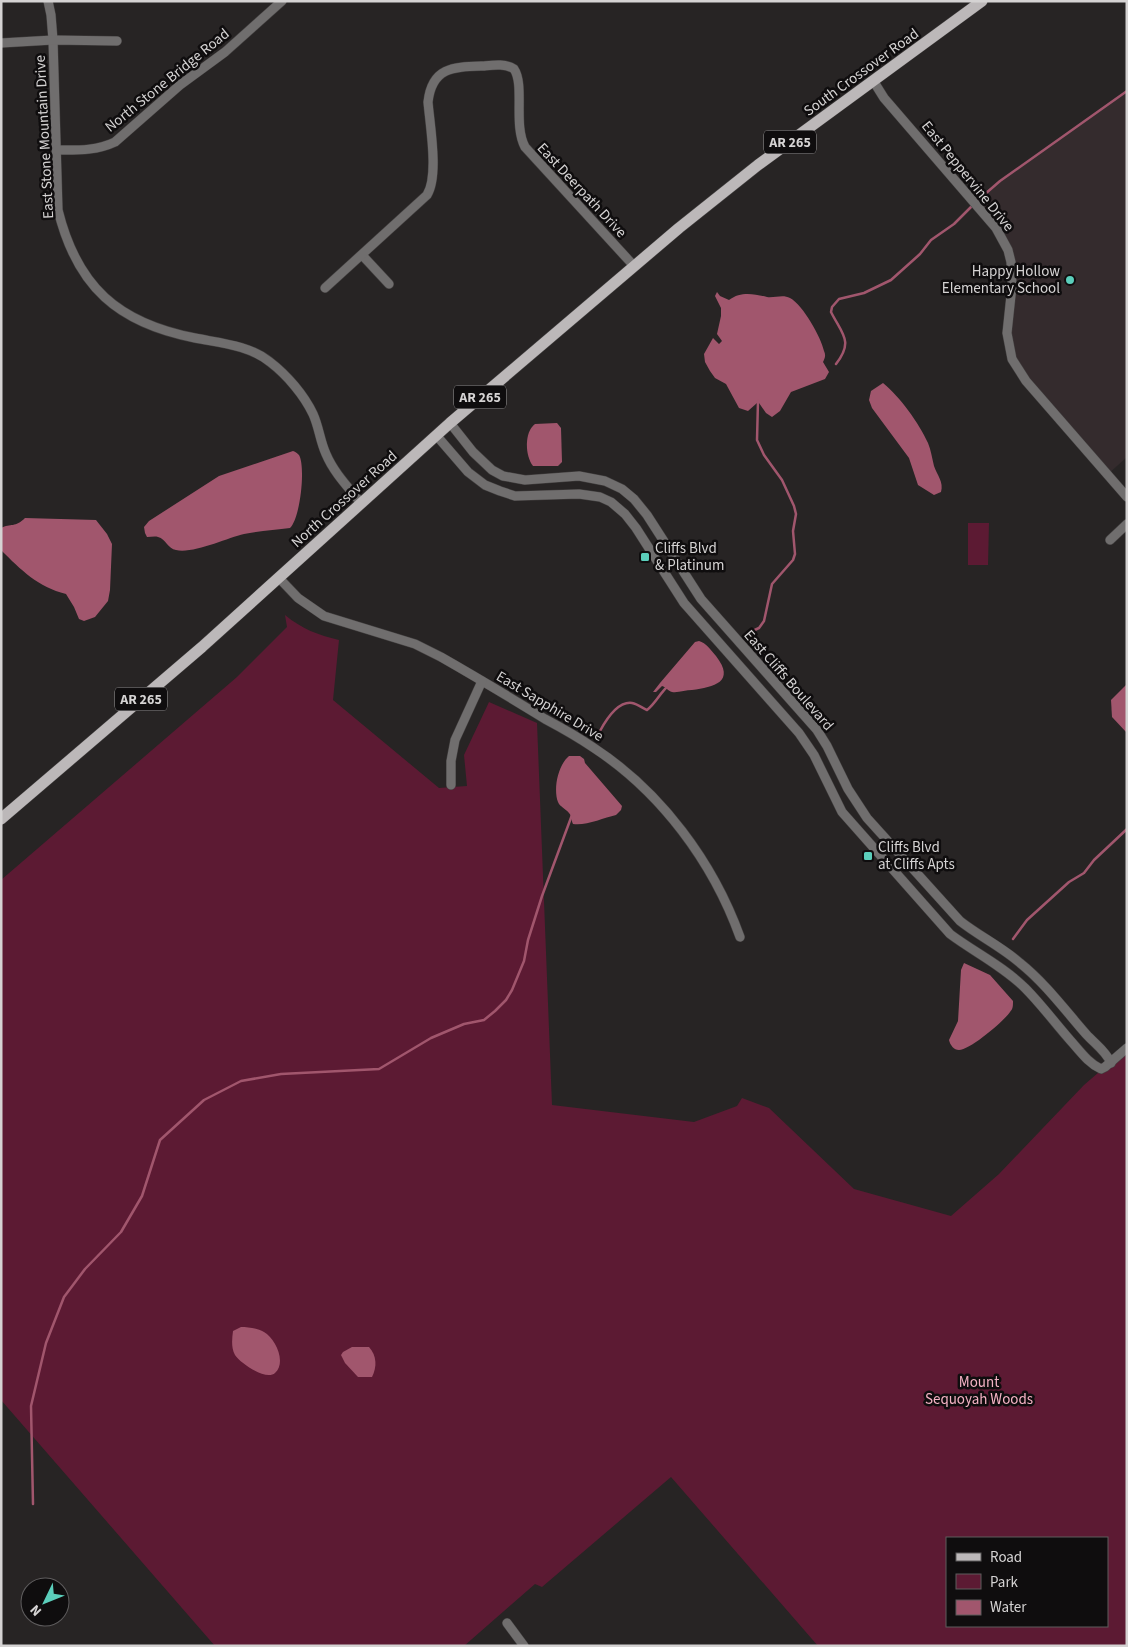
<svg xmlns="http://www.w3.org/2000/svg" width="1128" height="1647" font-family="'Source Sans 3',sans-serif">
<rect width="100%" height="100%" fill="#272424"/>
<path fill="#342b2d" d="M1127 91V457L1107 475 1026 381 1009 346 1011 262 983 213 980 198 1000 181Z"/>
<g fill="#5c1a33" fill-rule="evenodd">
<path d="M968 523H989L988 565H968Z"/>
<path d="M285 615C302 629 318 635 339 640L333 700 439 788 467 786 464 755 489 702 537 723 552 1105 694 1122 737 1106 742 1098 769 1108 854 1189 951 1216 999 1174 1084 1085 1127 1048V1646H818L671 1477 542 1587 535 1584 464 1646H215L1 1400V880L237 677 287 627ZM947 1538H1107V1626H947Z"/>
</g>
<g fill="#a1566d">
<path d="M717 292 720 296 729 300C741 291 754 294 767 297 775 298 783 294 790 298 803 305 821 337 824 351 826 355 825 358 823 362L829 372 825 379 791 392 780 411 772 417 766 413 759 403H757L748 411 739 408 726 384 715 378 710 371 705 362 704 354 713 338 719 344 722 341 717 334 721 316V308L715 296Z"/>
<path d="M883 383C900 397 919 423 928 443 931 450 932 458 934 466 937 475 944 482 941 492L934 495 918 485 909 458 872 408 869 400 871 391Z"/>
<path d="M557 423 561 428 562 462 558 466H533C525 456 524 432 535 424Z"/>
<path d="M293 451C296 452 297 453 299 455 306 467 300 519 290 528 276 530 258 531 244 534 227 538 193 554 176 550 168 549 166 539 158 537 155 536 151 537 147 537L145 533 144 527 149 521 219 476Z"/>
<path d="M25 518 96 520 107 534 112 544 110 590 108 601 95 617 84 621 79 619 74 607 66 594C38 587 21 570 1 550V528C11 523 15 528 25 518Z"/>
<path d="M699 641C706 643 711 650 716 656 736 682 714 687 692 690 686 690 678 693 672 692 668 691 666 687 662 686L656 692H653L660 683 695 642Z"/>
<path d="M1127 684V733L1112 717 1111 700Z"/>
<path d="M569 756H580L584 759 585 763 622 806 621 810 616 815C603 818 586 826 573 824 571 820 572 816 569 813 565 808 560 807 558 802 553 789 558 765 569 756Z"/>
<path d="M964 963 990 975 1013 1001C1013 1006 1013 1009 1010 1012 1004 1021 970 1050 959 1050 954 1050 950 1045 949 1040L958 1021 961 970Z"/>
<path d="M241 1327C248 1327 257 1328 264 1332 275 1338 287 1362 275 1373 266 1381 240 1363 235 1355 231 1348 232 1339 233 1331Z"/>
<path d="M352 1347H369C377 1356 377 1367 372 1377H358L345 1363 341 1355 343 1352Z"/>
</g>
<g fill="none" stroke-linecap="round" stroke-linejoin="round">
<g stroke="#a1566d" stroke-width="2.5">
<path d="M977 201 1000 181 1127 91"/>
<path d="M836 364C854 341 842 334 831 312L832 307 839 299 864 293 891 280 920 254 931 240 954 224 973 205"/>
<path d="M746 634 759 628 764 621 772 584 793 560 795 554 793 531 796 514 794 506 782 480 764 455 757 440 758 401"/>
<path d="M600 731C606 720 618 701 632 703 638 704 642 708 647 710 656 703 660 693 668 686"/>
<path d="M1013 939 1027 920 1069 882 1084 873 1094 860 1127 829"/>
<path d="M33 1504 31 1406 46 1343 64 1297 85 1269 121 1232 142 1196 160 1140 204 1100 241 1081 281 1074 379 1069 431 1038 464 1024 484 1020 495 1011 506 1000 512 990 524 961 528 940 542 896 572 815"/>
</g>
<g stroke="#434040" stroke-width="10">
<g id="minor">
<path d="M48 1 51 15 53 40 58 210C77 287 118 323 195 338 220 343 249 345 270 362 287 375 304 395 313 414 319 427 320 441 326 454 334 473 349 488 361 503"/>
<path d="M1 43 53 40 117 41"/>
<path d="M874 82 884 98 996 228 1008 250 1011 262 1012 286 1007 333 1012 359 1026 381 1127 497"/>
<path d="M57 150C77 150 96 151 115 142L180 85 225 52 282 1"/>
<path d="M362 255 389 284"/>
<path d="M325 288 427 195C439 176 430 126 428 102 432 67 453 67 483 66 493 65 505 63 514 69 525 85 513 125 525 147L634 266"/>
<path d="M450 423 473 452 492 470 503 476 525 480 579 476 605 481 622 489 634 499 647 515 701 599 817 730 827 746 848 789 867 818 960 921C979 936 1002 947 1020 963 1045 983 1065 1010 1086 1034 1095 1044 1106 1051 1111 1063"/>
<path d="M436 435 468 472 485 485 500 491 515 496 579 494 600 497 611 502 625 514 636 528 684 603 799 733 814 755 842 812 950 934C974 952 1003 966 1025 988 1041 1004 1055 1023 1070 1040 1080 1051 1088 1063 1101 1069L1105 1067 1127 1048"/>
<path d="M1110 540 1127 524"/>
<path d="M279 578 298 598 324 616 415 644 441 657C476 677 511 698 545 719 562 728 578 737 594 748 661 792 713 862 740 937"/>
<path d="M451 785V761L455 740 482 681"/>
<path d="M507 1623 524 1646"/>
</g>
</g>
<g stroke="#434040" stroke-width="12">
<path id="major" d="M1 819 202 647 450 423 679 228 758 165 982 1"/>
</g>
<use href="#minor" stroke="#706e6e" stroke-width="9"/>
<use href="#major" stroke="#bcb8b9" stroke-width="11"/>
</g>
<g fill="#5bcebb" stroke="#0f0d0e" stroke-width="2">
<circle cx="1070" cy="280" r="5"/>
<rect x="640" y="552" width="10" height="10" rx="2.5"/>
<rect x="863" y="851" width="10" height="10" rx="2.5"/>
</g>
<g text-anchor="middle" stroke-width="5" stroke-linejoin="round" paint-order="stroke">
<g fill="#0f0d0e" stroke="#9a9898" stroke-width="1">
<rect x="764" y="130.5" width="52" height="23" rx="4"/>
<rect x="454" y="385.5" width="52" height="23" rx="4"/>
<rect x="115" y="687.5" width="52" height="23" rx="4"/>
</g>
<g font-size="14" font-weight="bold" fill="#d5d3d3">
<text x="790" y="147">AR 265</text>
<text x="480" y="402">AR 265</text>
<text x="141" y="704">AR 265</text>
</g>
<g font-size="15" fill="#d5d3d3" stroke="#0f0d0e">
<text transform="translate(861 72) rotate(-36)" y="5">South Crossover Road</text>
<text transform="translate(167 80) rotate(-39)" y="5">North Stone Bridge Road</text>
<text transform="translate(44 137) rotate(-93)" y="5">East Stone Mountain Drive</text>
<text transform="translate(968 176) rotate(51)" y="5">East Peppervine Drive</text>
<text transform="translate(582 190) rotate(47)" y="5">East Deerpath Drive</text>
<text transform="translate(344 499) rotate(-42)" y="5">North Crossover Road</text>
<text transform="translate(789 680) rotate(49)" y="5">East Cliffs Boulevard</text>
<text transform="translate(550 706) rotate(31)" y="5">East Sapphire Drive</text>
</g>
<g font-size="15" fill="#d5d3d3" stroke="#0f0d0e" text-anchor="start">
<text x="1060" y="276" text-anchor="end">Happy Hollow<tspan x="1060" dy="17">Elementary School</tspan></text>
<text x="655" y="553">Cliffs Blvd<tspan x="655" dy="17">&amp; Platinum</tspan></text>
<text x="878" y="852">Cliffs Blvd<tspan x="878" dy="17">at Cliffs Apts</tspan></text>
</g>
<g font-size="15" fill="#f4b2c4" stroke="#0f0d0e">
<text x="979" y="1387">Mount<tspan x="979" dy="17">Sequoyah Woods</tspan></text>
</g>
</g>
<rect width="1128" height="1647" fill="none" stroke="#d5d3d3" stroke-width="5"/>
<rect x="946" y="1537" width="162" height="90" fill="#0f0d0e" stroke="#5e5c5d"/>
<rect x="956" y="1553" width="25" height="8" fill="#bcb8b9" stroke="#5e5c5d"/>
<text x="990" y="1562" font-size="15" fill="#d5d3d3">Road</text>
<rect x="956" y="1574" width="25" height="15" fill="#5c1a33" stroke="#5e5c5d"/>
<text x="990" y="1587" font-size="15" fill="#d5d3d3">Park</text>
<rect x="956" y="1600" width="25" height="15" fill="#a1566d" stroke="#5e5c5d"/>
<text x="990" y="1612" font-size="15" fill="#d5d3d3">Water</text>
<g transform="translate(45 1602) rotate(227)"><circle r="24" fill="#0f0d0e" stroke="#5e5c5d"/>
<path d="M0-4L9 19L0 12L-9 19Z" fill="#5bcebb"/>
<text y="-8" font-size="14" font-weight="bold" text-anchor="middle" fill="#d5d3d3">N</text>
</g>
</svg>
